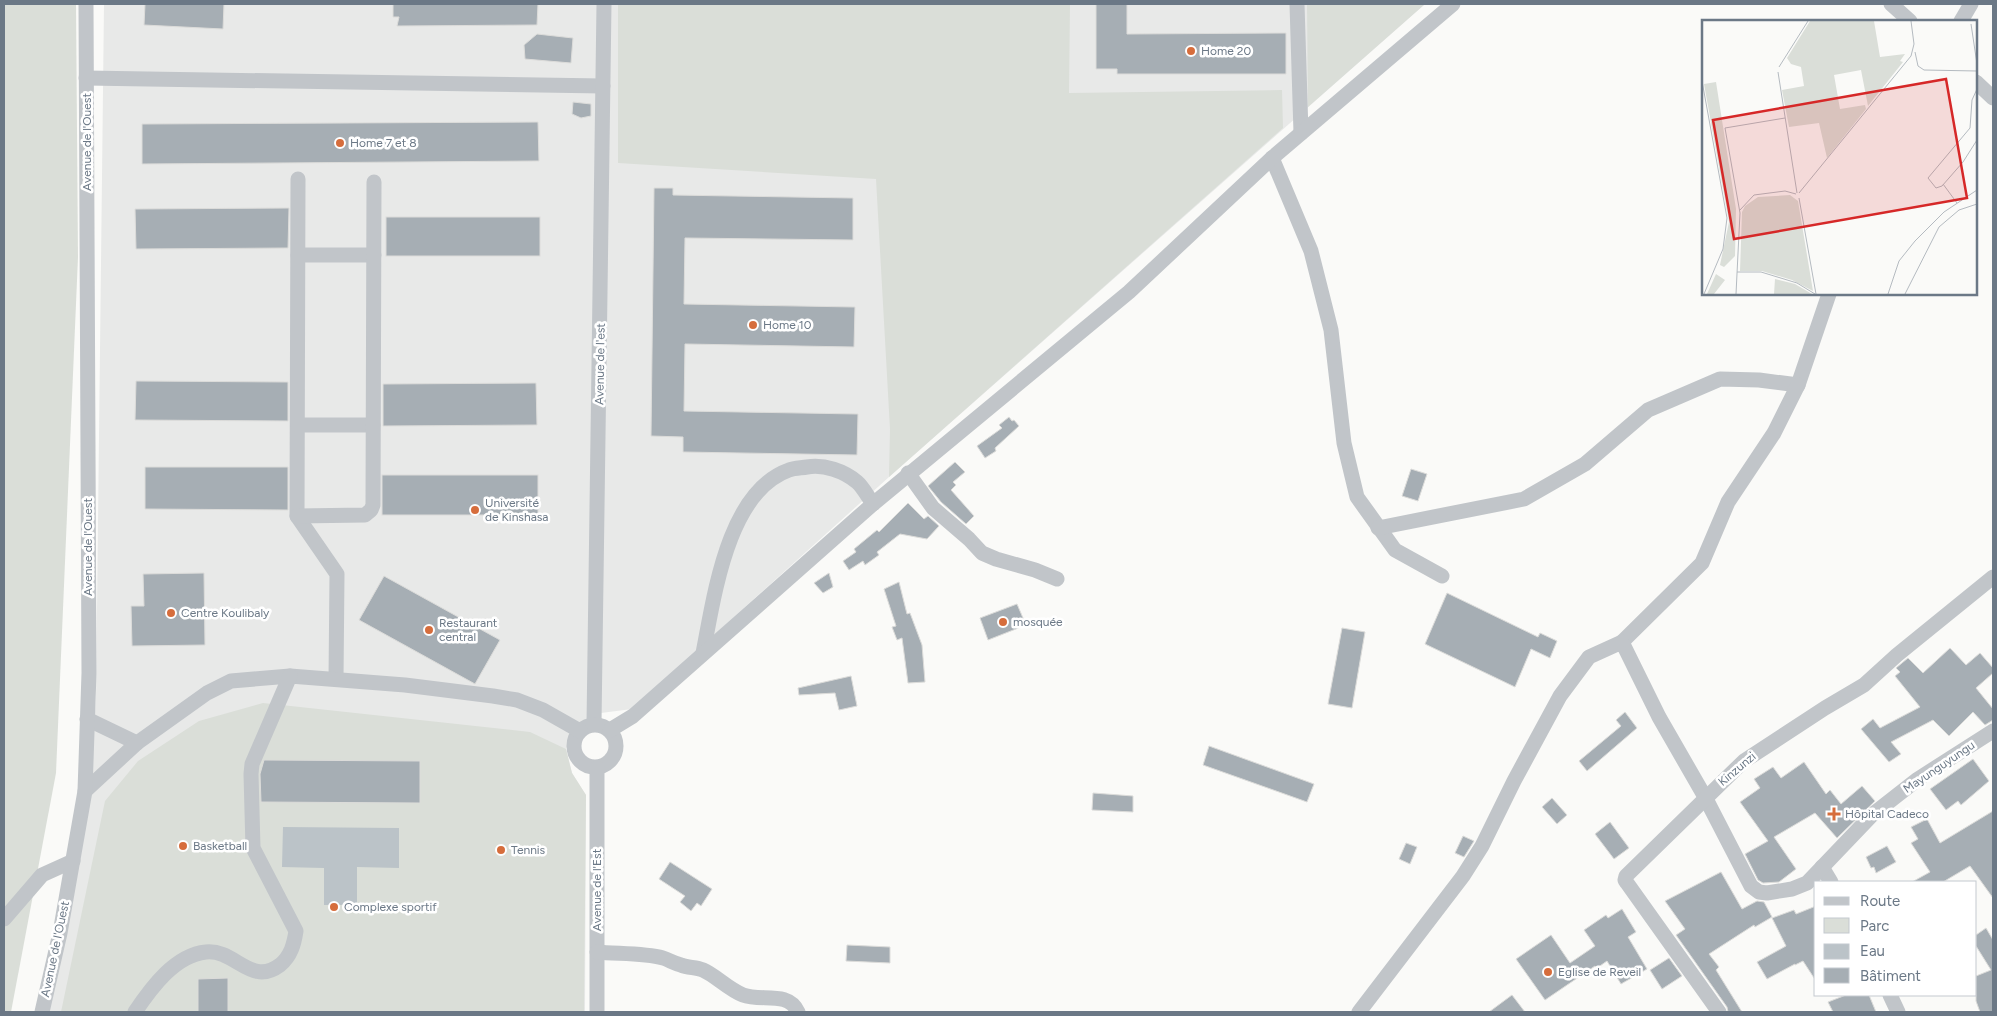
<svg xmlns="http://www.w3.org/2000/svg" width="1997" height="1016" font-family="Figtree,sans-serif">
<rect width="100%" height="100%" fill="#fafaf8"/>
<path fill="#e8e9e8" d="M104 4H1425L889 477 632 709 601 713 587 719 575 730 566 749 572 773 586 795 585 1012H44L89 803 96 696Z"/>
<g fill="#daded8">
<path d="M4 4H76L78 257 56 773 11 1012H4Z"/>
<path d="M618 4H1070L1069 93 1282 90 1283 128 889 477 890 429 876 179 618 163Z"/>
<path d="M1307 4H1425L1308 107Z"/>
<path d="M263 703 530 732 566 749 572 773 586 795 584 1012H61L105 801 138 761 199 721Z"/>
</g>
<path fill="#bbc3c8" d="M283 827 399 828V868L357 867V905H324V868L282 867Z"/>
<g fill="#a6aeb4" stroke="#dcdcda">
<path d="M145 4H224L223 29 144 25Z"/>
<path d="M393 4H538L537 25 397 26 399 17H393Z"/>
<path d="M1096 4H1127V34L1286 33V74H1117V69H1096Z"/>
<path d="M537 34 573 38 571 63 525 59 524 45Z"/>
<path d="M573 102 591 104V116L581 118 572 114Z"/>
<path d="M538 122 539 161 142 164V124Z"/>
<path d="M654 188H673V195L853 198V240L685 238 684 304 855 307 854 347 685 344 684 411 858 414 857 455 683 452V437L651 436Z"/>
<path d="M289 208 288 248 136 249 135 209Z"/>
<rect x="386" y="217" width="154" height="39"/>
<path d="M136 381 288 382V421L135 420Z"/>
<path d="M536 383 537 425 383 426V384Z"/>
<path d="M1009 417 1012 421 1014 420 1019 426 995 448 996 451 985 458 977 446 1002 428 999 425Z"/>
<path d="M955 462 965 472 953 482 956 485 951 490 974 516 966 524 941 502 928 486Z"/>
<path d="M145 467H288V510L145 509Z"/>
<path d="M1411 469 1427 474 1418 501 1402 496Z"/>
<rect x="382" y="475" width="156" height="40"/>
<path d="M908 503 924 519 928 516 939 526 927 539 900 534 877 552 879 555 865 565 863 561 849 570 843 561 856 552 854 549 877 530 879 532Z"/>
<path d="M204 573 205 645 132 646 131 606H144L143 574Z"/>
<path d="M829 573 833 587 823 593 814 583Z"/>
<path d="M384 576 500 640 475 684 359 620Z"/>
<path d="M899 582 907 614 910 613 922 645 925 682 908 683 902 638 897 640 892 627 896 626 884 589Z"/>
<path d="M1447 593 1538 637 1540 633 1557 641 1550 658 1531 649 1515 687 1425 644Z"/>
<path d="M1017 604 1026 625 988 640 980 618Z"/>
<path d="M1342 628 1365 632 1352 708 1328 704Z"/>
<path d="M1950 648 1966 665 1980 653 1993 668V673L1976 688 1993 709V720L1985 725 1973 712 1949 736 1933 720 1891 742 1901 754 1889 762 1861 729 1873 719 1880 728 1920 707 1895 676 1900 672 1896 668 1908 658 1923 673Z"/>
<path d="M851 676 857 706 839 710 835 693 799 695 798 688Z"/>
<path d="M1625 712 1637 728 1587 771 1579 761 1621 726 1616 720Z"/>
<path d="M1209 746 1314 784 1307 802 1203 765Z"/>
<path d="M1973 759 1989 781 1961 805 1958 801 1946 810 1930 789Z"/>
<path d="M264 760 420 761V803L261 802 260 774Z"/>
<path d="M1804 762 1826 794 1830 790 1841 804 1862 786 1875 801 1837 838 1815 813 1774 837 1796 869 1779 882 1763 883 1758 880 1745 854 1768 841 1740 802 1760 788 1754 779 1773 767 1781 778Z"/>
<path d="M1093 793 1133 796V812L1092 810Z"/>
<path d="M1552 798 1567 815 1557 824 1542 807Z"/>
<path d="M1993 811V898L1970 866 1943 882H1912L1930 872 1911 843 1918 839 1911 827 1927 819 1940 843Z"/>
<path d="M1610 822 1629 848 1614 859 1595 834Z"/>
<path d="M1463 836 1474 841 1464 857 1455 853Z"/>
<path d="M1406 843 1417 847 1410 864 1399 859Z"/>
<path d="M1887 846 1896 862 1876 873 1874 867 1871 868 1866 857Z"/>
<path d="M670 862 712 889 701 906 697 903 691 911 680 902 685 896 659 879Z"/>
<path d="M1721 872 1742 909 1757 901 1764 902 1772 917 1755 927 1754 925 1709 954 1719 967 1716 970 1742 1012H1728L1727 1007 1676 935 1685 929 1665 901Z"/>
<path d="M1816 906V981L1803 961 1795 965V964L1767 979 1757 962 1786 946 1772 918 1794 910 1796 914Z"/>
<path d="M1622 909 1636 932 1628 937 1647 969 1621 984 1607 961 1597 968 1595 966 1545 1000 1516 959 1551 935 1570 963 1595 946 1584 930 1606 915 1608 918Z"/>
<path d="M1986 928 1993 940V1012H1980L1976 1001V976L1991 970 1976 946V935Z"/>
<path d="M847 945 890 947V963L846 961Z"/>
<path d="M1669 958 1682 976 1662 989 1650 970Z"/>
<path d="M228 978V1012H198V979Z"/>
<path d="M1512 995 1525 1012H1489Z"/>
<path d="M1846 995H1869L1876 1012H1833L1828 1002Z"/>
</g>
<g fill="none" stroke-linecap="round" stroke-linejoin="round">
<g stroke="#c1c5c9" stroke-width="15">
<path d="M1297 4 1301 133"/>
<path d="M1891 4 1910 21"/>
<path d="M1961 21 1971 4"/>
<path d="M86 78 603 86"/>
<path d="M1976 82 1993 98"/>
<path d="M1272 158 1311 251 1331 330 1344 443 1357 497 1395 550 1442 576"/>
<path d="M298 179 297 516 337 574 336 679"/>
<path d="M298 255H374"/>
<path d="M298 425H373"/>
<path d="M908 473 933 508 969 539 982 553 996 559 1035 570 1057 579"/>
<path d="M297 516 365 515 371 510 373 505 374 182"/>
<path d="M1378 528 1524 499 1585 464 1648 410 1720 379 1759 380 1798 385 1829 294"/>
<path d="M1622 642 1702 563 1728 502 1774 433 1798 385"/>
<path d="M703 653C714 598 727 492 789 470 794 468 801 468 807 467 824 464 844 471 857 482 863 487 868 497 873 504"/>
<path d="M87 719 137 743"/>
<path d="M594 724 604 4"/>
<circle cx="595" cy="746" r="21"/>
<path d="M610 730 633 716 873 504 1129 292 1272 158 1453 4"/>
<path d="M597 768V1012"/>
<path d="M85 791 137 743 207 693 231 681 290 676 405 685 493 696 517 700 543 710 580 731"/>
<path d="M1822 867 1831 882"/>
<path d="M4 919 42 875 73 861"/>
<path d="M597 952C617 954 644 953 663 958 669 960 674 963 681 965 688 968 696 967 703 970 715 975 728 989 743 995 761 1002 788 990 798 1012"/>
<path d="M1890 995 1898 1012"/>
<path d="M42 1012 60 933 85 791 89 673 86 4"/>
<path d="M135 1012C151 988 175 955 206 952 235 949 251 987 280 965 291 956 294 944 296 931L253 848 251 774 252 764 290 676"/>
<path d="M1359 1012 1463 876 1482 846 1514 781 1560 696 1589 657 1622 642 1659 717 1705 797 1751 886 1759 892 1767 893 1792 889 1807 883 1872 815 1918 779 1993 731"/>
<path d="M1719 1012 1627 883 1625 880 1626 876 1744 761 1825 708 1864 685 1897 655 1993 577"/>
</g>
</g>
<g fill="#d66d3c" stroke="#fff" stroke-width="2">
<circle cx="1191" cy="51" r="5"/>
<circle cx="340" cy="143" r="5"/>
<circle cx="753" cy="325" r="5"/>
<circle cx="475" cy="510" r="5"/>
<circle cx="171" cy="613" r="5"/>
<circle cx="1003" cy="622" r="5"/>
<circle cx="429" cy="630" r="5"/>
<path d="M1831.5 806.5h5v5h5v5h-5v5h-5v-5h-5v-5h5z"/>
<circle cx="183" cy="846" r="5"/>
<circle cx="501" cy="850" r="5"/>
<circle cx="334" cy="907" r="5"/>
<circle cx="1548" cy="972" r="5"/>
</g>
<g text-anchor="middle" stroke-width="5" stroke-linejoin="round" paint-order="stroke">
<g font-size="12" fill="#6b7886" stroke="#fff" text-anchor="start">
<text x="1201" y="55">Home 20</text>
<text x="350" y="147">Home 7 et 8</text>
<text x="763" y="329">Home 10</text>
<text x="485" y="507">Université<tspan x="485" dy="14">de Kinshasa</tspan></text>
<text x="181" y="617">Centre Koulibaly</text>
<text x="1013" y="626">mosquée</text>
<text x="439" y="627">Restaurant<tspan x="439" dy="14">central</tspan></text>
<text x="1845" y="818">Hôpital Cadeco</text>
<text x="193" y="850">Basketball</text>
<text x="511" y="854">Tennis</text>
<text x="344" y="911">Complexe sportif</text>
<text x="1558" y="976">Eglise de Reveil</text>
</g>
<g font-size="12" fill="#6b7886" stroke="#fff">
<text transform="translate(87 142) rotate(-90)" y="4">Avenue de l'Ouest</text>
<text transform="translate(600 364) rotate(-89)" y="4">Avenue de l'est</text>
<text transform="translate(88 547) rotate(-90)" y="4">Avenue de l'Ouest</text>
<text transform="translate(1939 767) rotate(-34)" y="4">Mayunguyungu</text>
<text transform="translate(1737 769) rotate(-40)" y="4">Kinzunzi</text>
<text transform="translate(597 890) rotate(-90)" y="4">Avenue de l'Est</text>
<text transform="translate(55 949) rotate(-78)" y="4">Avenue de l'Ouest</text>
</g>
</g>
<g transform="translate(1702 20)">
<rect width="275" height="275" fill="#fafaf8"/>
<path d="M108 1H172L178 37 203 34 198 41 201 42 166 86 159 50 132 55 138 89 163 85 164 89 125 138 117 103 87 107 80 70 102 66 99 47 89 44 85 38ZM14 62 34 189 33 236 22 247 18 245 27 202 2 64ZM88 175 96 181 111 271 90 260 60 251H38L40 192 43 186 56 177ZM14 254 23 260 12 274H5ZM73 259 93 264 110 274H72Z" fill="#daded8"/>
<path fill="none" stroke="#b4bac0" stroke-width="1" d="M269 4 275 44M213 32 216 46 222 50 275 51M77 47 106 1M76 52 95 173M0 61 25 198 21 229 2 274M275 69 270 80 268 108 226 158 234 168 240 166 261 142 275 120M241 164 255 183M97 173 209 36 212 24 209 1M97 178 114 274M38 190 52 175 83 171 94 174M35 252H59L95 263 113 274M34 274 38 193 23 108 83 98M186 274 197 241 213 221 242 192 275 170M203 274 237 207 257 190 275 184"/>
<path fill="#d62828" fill-opacity="0.15" stroke="#d62828" stroke-width="2.5" d="M244 59 265 178 32 219 11 100Z"/>
<rect width="275" height="275" fill="none" stroke="#6b7886" stroke-width="2.5"/>
</g>
<rect width="1997" height="1016" fill="none" stroke="#6b7886" stroke-width="10"/>
<rect x="1814" y="881" width="162" height="115" fill="#ffffff" stroke="#c4c9cf"/>
<rect x="1824" y="897" width="25" height="8" fill="#c1c5c9" stroke="#c4c9cf"/>
<text x="1860" y="906" font-size="15" fill="#6b7886">Route</text>
<rect x="1824" y="918" width="25" height="15" fill="#daded8" stroke="#c4c9cf"/>
<text x="1860" y="931" font-size="15" fill="#6b7886">Parc</text>
<rect x="1824" y="944" width="25" height="15" fill="#bbc3c8" stroke="#c4c9cf"/>
<text x="1860" y="956" font-size="15" fill="#6b7886">Eau</text>
<rect x="1824" y="968" width="25" height="15" fill="#a6aeb4" stroke="#c4c9cf"/>
<text x="1860" y="981" font-size="15" fill="#6b7886">Bâtiment</text>
</svg>
